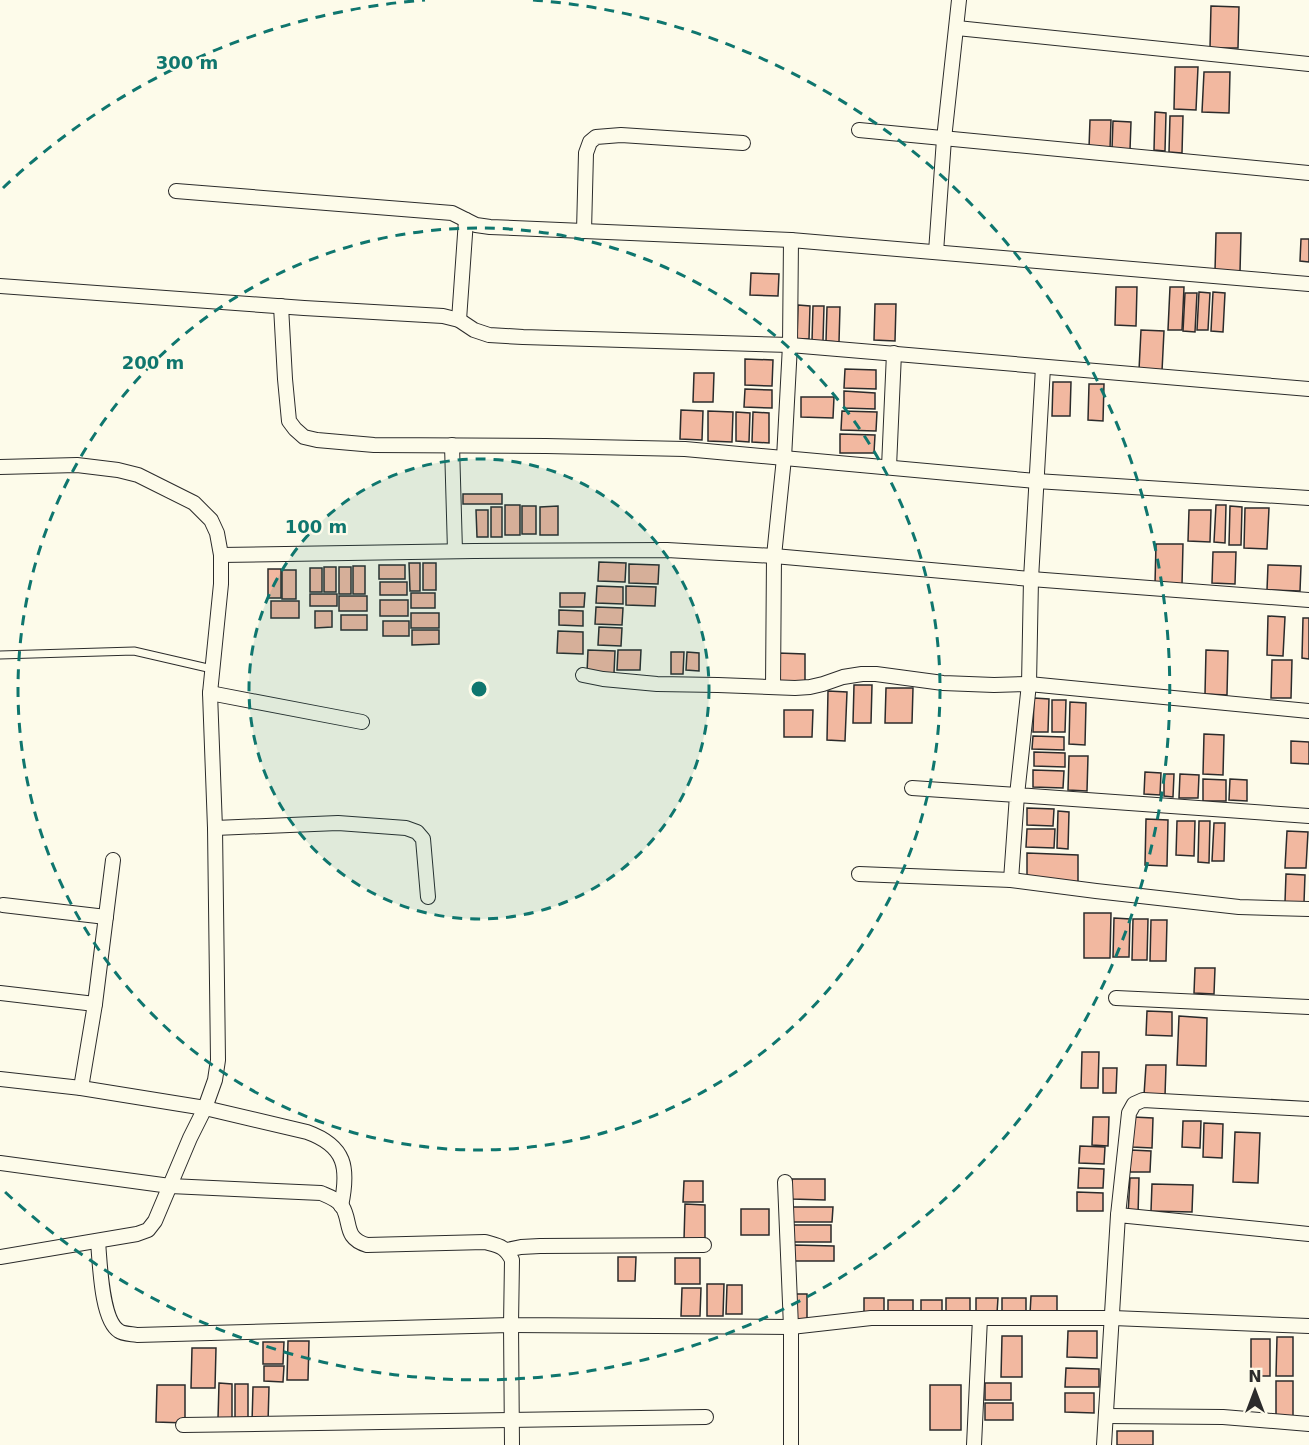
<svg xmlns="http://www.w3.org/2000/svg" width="1309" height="1445" font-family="'DejaVu Sans',sans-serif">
<rect width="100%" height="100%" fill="#fdfbea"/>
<g fill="#f2b8a0" stroke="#2b2b2b" stroke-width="1.5">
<path d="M1211 6 1239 7 1238 48H1210Z"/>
<path d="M1175 67H1198L1196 110 1174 109Z"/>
<path d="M1204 72H1230L1229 113 1202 112Z"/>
<path d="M1155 112 1166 113 1165 151 1154 150Z"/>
<path d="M1170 116H1183L1182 153 1169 152Z"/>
<path d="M1090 120H1111L1110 149 1089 148Z"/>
<path d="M1113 121 1131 122 1130 150 1112 149Z"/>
<path d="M1216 233H1241L1240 272 1215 271Z"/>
<path d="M1301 239H1309V262L1300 261Z"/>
<path d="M751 273 779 274 778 296 750 295Z"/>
<path d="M1116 287H1137L1136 326 1115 325Z"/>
<path d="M1170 287H1184L1182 330H1168Z"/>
<path d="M1199 292 1210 293 1208 330H1197Z"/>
<path d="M1213 292 1225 293 1223 332 1211 331Z"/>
<path d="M1185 293H1197L1195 332 1183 331Z"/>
<path d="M875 304H896L895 341 874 340Z"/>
<path d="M798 305 810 306 809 339H797Z"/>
<path d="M813 306H824L823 341H812Z"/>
<path d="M827 307H840L839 342 826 341Z"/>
<path d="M1141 330 1164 331 1162 371 1139 370Z"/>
<path d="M745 359 773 360 772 386 745 385Z"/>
<path d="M845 369 876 370V389L844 388Z"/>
<path d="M694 373H714L713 402H693Z"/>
<path d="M1053 382H1071L1070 416H1052Z"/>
<path d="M1089 384H1104L1103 421 1088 420Z"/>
<path d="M745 389 772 390V408L744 407Z"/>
<path d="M844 391 875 393V409L844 408Z"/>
<path d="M801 397H834L833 418 801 417Z"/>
<path d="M681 410 703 411 702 440 680 439Z"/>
<path d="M708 411 733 412 732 442 708 441Z"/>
<path d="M842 411 877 412 876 431 841 430Z"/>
<path d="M736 412 750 413 749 442 736 441Z"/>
<path d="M753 412 769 413V443L752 442Z"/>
<path d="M840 434 875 435 874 453H840Z"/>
<rect x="463" y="494" width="39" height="10"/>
<rect x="505" y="505" width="15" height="30"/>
<path d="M1216 505H1226L1225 543 1214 542Z"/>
<rect x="522" y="506" width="14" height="28"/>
<path d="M558 506V535H540V507Z"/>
<path d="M1230 506 1242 507 1241 545H1229Z"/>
<rect x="491" y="507" width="11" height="30"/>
<path d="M1245 508H1269L1267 549 1244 548Z"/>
<path d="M476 510H488V537H477Z"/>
<path d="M1189 510H1211L1210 542 1188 541Z"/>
<path d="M1156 544H1183L1182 585 1155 584Z"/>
<path d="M1213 552H1236L1235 584 1212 583Z"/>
<path d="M599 562 626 563 625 582 598 581Z"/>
<path d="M409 563H420V591H410Z"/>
<rect x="423" y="563" width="13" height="27"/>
<path d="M629 564 659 565 658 584 629 583Z"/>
<rect x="379" y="565" width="26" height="14"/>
<path d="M1268 565 1301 566 1300 591 1267 590Z"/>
<rect x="353" y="566" width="12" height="28"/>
<rect x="324" y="567" width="12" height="25"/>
<rect x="339" y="567" width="12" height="27"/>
<rect x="310" y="568" width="12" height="24"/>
<rect x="268" y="569" width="13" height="29"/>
<rect x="282" y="570" width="14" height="29"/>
<rect x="380" y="582" width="27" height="13"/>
<path d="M597 586 623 587V604L596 603Z"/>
<path d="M626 586 656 587 655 606 626 605Z"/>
<rect x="411" y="593" width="24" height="15"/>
<path d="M560 593H585L584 607H560Z"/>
<rect x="310" y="594" width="27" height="12"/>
<rect x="339" y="596" width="28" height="15"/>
<rect x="380" y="600" width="28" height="16"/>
<rect x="271" y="601" width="28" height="17"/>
<path d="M596 607 623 608 622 625 595 624Z"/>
<path d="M559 610 583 611V626L559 625Z"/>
<path d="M315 611H332V627L315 628Z"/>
<rect x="411" y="613" width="28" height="15"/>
<rect x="341" y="615" width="26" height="15"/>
<path d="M1268 616 1285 617 1283 656 1267 655Z"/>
<path d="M1303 618H1309V659L1302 658Z"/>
<rect x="383" y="621" width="26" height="15"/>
<path d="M599 627 622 628 621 646 598 645Z"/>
<path d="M412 630H439V644L412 645Z"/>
<path d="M558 631 583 632V654L557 653Z"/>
<path d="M588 650 615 651 614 673H587Z"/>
<path d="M618 650H641L640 670H617Z"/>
<path d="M1206 650 1228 651 1227 695 1205 694Z"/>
<path d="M671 652H684L683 674H671Z"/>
<path d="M687 652 699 653V671L686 670Z"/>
<path d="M778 653 805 654V683L777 682Z"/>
<path d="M1272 660H1292L1291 698H1271Z"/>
<path d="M854 685H872L871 723H853Z"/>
<path d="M886 688H913L912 723H885Z"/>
<path d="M828 691 847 692 845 741 827 740Z"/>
<path d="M1034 698 1049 699 1048 732H1033Z"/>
<path d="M1052 700H1066L1065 732H1052Z"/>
<path d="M1070 702 1086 703 1085 745 1069 744Z"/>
<path d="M784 710H813L812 737H784Z"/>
<path d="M1204 734 1224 735 1223 775 1203 774Z"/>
<path d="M1033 736 1064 737V750L1032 749Z"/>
<path d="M1291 741 1309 742V764L1291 763Z"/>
<path d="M1034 752 1065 753V767L1034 766Z"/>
<path d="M1069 756H1088L1087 791 1068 790Z"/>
<path d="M1033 770 1064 771 1063 788 1033 787Z"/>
<path d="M1145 772 1161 773 1160 795 1144 794Z"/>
<path d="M1164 774H1174L1173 797 1164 796Z"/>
<path d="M1180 774 1199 775 1198 798H1179Z"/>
<path d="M1203 779 1226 780V801H1203Z"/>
<path d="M1230 779 1247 780V801L1229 800Z"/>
<path d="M1027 808 1054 809 1053 826 1027 825Z"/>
<path d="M1058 811 1069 812 1068 849 1057 848Z"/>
<path d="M1146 819 1168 820 1167 866 1145 865Z"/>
<path d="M1177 821H1195L1194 856 1176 855Z"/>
<path d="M1199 821H1210L1209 863 1198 862Z"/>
<path d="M1214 823H1225L1224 861H1212Z"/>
<path d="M1027 829H1055L1054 848 1026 847Z"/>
<path d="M1287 831 1308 832 1306 868H1285Z"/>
<path d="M1027 853 1078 855V882L1027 881Z"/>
<path d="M1286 874 1305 875 1304 903 1285 902Z"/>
<path d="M1084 913H1111L1110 958H1084Z"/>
<path d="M1114 918 1130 919 1129 957H1113Z"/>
<path d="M1133 919H1148L1147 960H1132Z"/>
<path d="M1151 920H1167L1166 961H1150Z"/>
<path d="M1195 968H1215L1214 994 1194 993Z"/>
<path d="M1147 1011 1172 1012V1036L1146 1035Z"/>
<path d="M1179 1016 1207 1018 1206 1066 1177 1065Z"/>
<path d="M1082 1052H1099L1098 1088H1081Z"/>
<path d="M1146 1065H1166L1165 1096 1144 1095Z"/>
<path d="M1103 1068H1117L1116 1093H1103Z"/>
<path d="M1093 1117H1109L1108 1146 1092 1145Z"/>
<path d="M1133 1117 1153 1118 1152 1148 1132 1147Z"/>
<path d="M1183 1121H1201L1200 1148 1182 1147Z"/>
<path d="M1204 1123 1223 1124 1222 1158 1203 1157Z"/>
<path d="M1235 1132 1260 1133 1258 1183 1233 1182Z"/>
<path d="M1080 1146 1105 1147 1104 1164 1079 1163Z"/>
<path d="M1131 1150 1151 1151 1150 1172H1130Z"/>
<path d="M1079 1168 1104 1169 1103 1188H1078Z"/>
<path d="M1130 1178H1139L1138 1215H1128Z"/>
<path d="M792 1179H825V1200L792 1199Z"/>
<path d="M684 1181H703V1202H683Z"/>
<path d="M1152 1184 1193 1185 1192 1212 1151 1211Z"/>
<path d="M1077 1192 1103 1193V1211H1077Z"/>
<path d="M685 1204 705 1205V1240H684Z"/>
<path d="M790 1207H833L832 1222H789Z"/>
<rect x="741" y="1209" width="28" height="26"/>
<rect x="791" y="1225" width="40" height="17"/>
<path d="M793 1245 834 1246V1261H793Z"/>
<path d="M618 1257H636L635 1281H618Z"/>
<rect x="675" y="1258" width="25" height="26"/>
<path d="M707 1284H724L723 1316H707Z"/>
<path d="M727 1285H742V1314H726Z"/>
<path d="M682 1288H701L700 1316H681Z"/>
<path d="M794 1294H807V1320H793Z"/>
<path d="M1031 1296H1057V1315L1030 1314Z"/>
<rect x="864" y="1298" width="20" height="16"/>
<path d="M946 1298H970V1314L946 1313Z"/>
<path d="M976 1298H998L997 1313H976Z"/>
<rect x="1002" y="1298" width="24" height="15"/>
<rect x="888" y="1300" width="25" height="15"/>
<rect x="921" y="1300" width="21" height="15"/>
<path d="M1068 1331H1097V1358L1067 1357Z"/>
<path d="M1002 1336H1022V1377H1001Z"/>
<path d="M1277 1337H1293V1376H1276Z"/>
<rect x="1251" y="1339" width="19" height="37"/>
<path d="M288 1341H309L308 1380H287Z"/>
<path d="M263 1342H284L283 1364H263Z"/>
<path d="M192 1348H216L215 1388H191Z"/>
<path d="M264 1366H284L283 1382 264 1381Z"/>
<path d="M1066 1368 1099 1369V1387H1065Z"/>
<rect x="1276" y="1381" width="17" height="37"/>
<path d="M219 1383 232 1384V1419H218Z"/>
<rect x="985" y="1383" width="26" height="17"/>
<rect x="235" y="1384" width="13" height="35"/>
<path d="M157 1385H185V1423L156 1422Z"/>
<rect x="930" y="1385" width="31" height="45"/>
<path d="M253 1387H269L268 1423 252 1422Z"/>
<path d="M1065 1393H1094V1413L1065 1412Z"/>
<rect x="985" y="1403" width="28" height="17"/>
<rect x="1117" y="1431" width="36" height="14"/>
</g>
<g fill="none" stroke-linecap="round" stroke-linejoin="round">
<g stroke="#2b2b2b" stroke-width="9">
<path id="service" d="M0 655 134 651 212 669"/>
</g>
<g stroke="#2b2b2b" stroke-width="16">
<g id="minor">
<path d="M957 28 1309 64"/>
<path d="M859 130 1309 173"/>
<path d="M176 191 452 213 476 225 490 227 791 240 1309 284"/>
<path d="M584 231 586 153 590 142 596 137 621 135 743 143"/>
<path d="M936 252 944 139 959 0"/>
<path d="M0 286 304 308 443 316 459 320 474 330 489 335 523 337 790 345 1309 389"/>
<path d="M281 306 285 379 289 421 295 429 304 437 317 440 374 445 546 446 685 449 1036 481 1309 498"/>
<path d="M459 320 466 220"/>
<path d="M1043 367 1031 579 1029 684 1017 795 1309 816"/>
<path d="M452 445 455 551"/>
<path d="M0 467 77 465 118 470 138 475 194 503 211 520 217 533 221 555V584L210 693 215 828 218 1060 215 1080 205 1108 190 1138 155 1221 148 1230 137 1234 0 1257"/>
<path d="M889 467 894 353"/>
<path d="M221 555 474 551 667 550 774 556 1031 579 1309 600"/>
<path d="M583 675 603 679 657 684 718 685 795 688 810 687 823 684 843 677 862 674H876L943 683 994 685 1029 684 1309 711"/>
<path d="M773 687 774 556 784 458 790 345 791 240"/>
<path d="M210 693 362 722"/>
<path d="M912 788 1017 795 1011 880"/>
<path d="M215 828 338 823 406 828 417 832 423 839 428 897"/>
<path d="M859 874 1011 880 1096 891 1239 907 1309 909"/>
<path d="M3 905 106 917"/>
<path d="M0 993 95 1004"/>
<path d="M1116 998 1309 1007"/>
<path d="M0 1079 81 1088 205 1108 307 1132C346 1146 349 1168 341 1206"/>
<path d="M81 1088 95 1004 113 860"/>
<path d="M0 1163 170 1186 321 1193C328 1196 337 1199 342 1206 352 1222 343 1238 367 1245L485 1242C499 1246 505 1246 512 1260L511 1325 791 1327 871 1318H1113L1309 1326"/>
<path d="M785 1182 791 1327V1445"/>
<path d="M1118 1215 1129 1113 1134 1104 1143 1100 1309 1109"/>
<path d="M98 1242C100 1262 101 1320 119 1331 123 1334 132 1334 137 1335L511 1325 512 1445"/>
<path d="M507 1250 521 1247 540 1246 704 1245"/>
<path d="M1106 1416 1223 1417 1309 1424"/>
<path d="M183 1425 706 1417"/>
<path d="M974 1445 980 1318"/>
<path d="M1104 1445 1118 1215 1309 1234"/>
</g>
</g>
<use href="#service" stroke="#fdfbea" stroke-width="7"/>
<use href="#minor" stroke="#fdfbea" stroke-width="14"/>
</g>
<circle cx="479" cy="689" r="230" fill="#0f766e" fill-opacity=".12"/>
<g fill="none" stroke="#0f766e" stroke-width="3" stroke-dasharray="10 8">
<circle cx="479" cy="689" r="230"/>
<circle cx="479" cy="689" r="461"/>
<path d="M3 188A691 691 0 0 1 425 0M533 0A691 691 0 1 1 3 1190"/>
</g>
<circle cx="479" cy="689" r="9" fill="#0f766e" stroke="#fdfbea" stroke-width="3"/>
<g font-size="18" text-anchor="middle" font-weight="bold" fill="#0f766e" stroke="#fdfbea" stroke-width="4.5" stroke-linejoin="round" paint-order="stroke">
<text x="187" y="69">300 m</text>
<text x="153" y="369">200 m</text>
<text x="316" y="533">100 m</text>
</g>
<g transform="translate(1255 1391)" stroke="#fdfbea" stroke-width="4.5" paint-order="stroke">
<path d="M0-4.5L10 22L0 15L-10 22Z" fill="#2b2b2b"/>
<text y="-9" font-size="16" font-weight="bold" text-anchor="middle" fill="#2b2b2b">N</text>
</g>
</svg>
